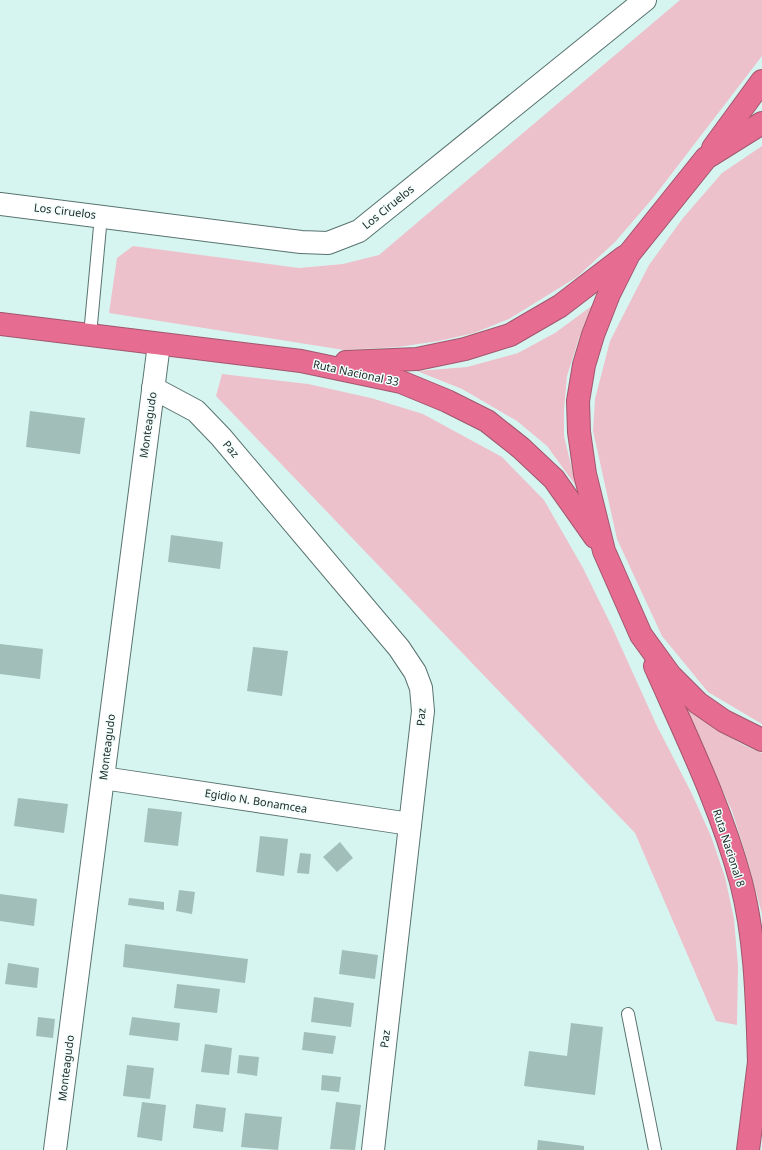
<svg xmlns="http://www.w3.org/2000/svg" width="762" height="1150" font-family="'Noto Sans',sans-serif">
<rect width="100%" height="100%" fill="#d7f5f0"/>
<g fill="#edc1cb">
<path d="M680 0H762V56L653 198 615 242 577 277 509 319 474 333 439 341 398 347 344 350 109 313 117 258 133 246 299 268 343 264 379 255Z"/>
<path d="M762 146V724L708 692 662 636 617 539 593 431 595 399 610 341 649 265 683 218 722 173Z"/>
<path d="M593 305 579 338 567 376 564 409V436L576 486 547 446 517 421 462 389 417 371 467 367 518 353 555 333Z"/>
<path d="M222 374 308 384 371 398 423 414 502 457 544 500 583 568 613 629 656 724 691 792 711 836 725 877 734 919 738 966 737 1025 716 1021 635 833 216 396Z"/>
<path d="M683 704C708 722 733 743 762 753V914L747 858 732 811Z"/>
</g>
<g fill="#a1beb9">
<path d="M30 411 85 418 80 454 26 447Z"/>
<path d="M171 535 223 542 220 569 168 562Z"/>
<path d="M0 644 43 649 40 679 0 674Z"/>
<path d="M253 647 288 651 282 696 247 691Z"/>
<path d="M18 798 68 804 64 833 14 826Z"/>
<path d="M148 808 182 812 178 846 144 842Z"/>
<path d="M260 836 288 839 284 876 256 872Z"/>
<path d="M340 842 353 858 337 872 323 857Z"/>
<path d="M300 853 311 854 309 874 297 873Z"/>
<path d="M179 890 195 892 192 914 176 911Z"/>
<path d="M0 894 37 899 34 926 0 921Z"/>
<path d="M129 898 164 902V910L128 905Z"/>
<path d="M125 944 248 959 245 983 123 967Z"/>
<path d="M342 950 378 955 375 979 339 974Z"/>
<path d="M8 963 39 968 37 988 5 984Z"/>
<path d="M177 984 220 989 217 1013 174 1008Z"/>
<path d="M314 997 354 1003 351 1027 311 1022Z"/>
<path d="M38 1017 55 1019 53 1038 36 1036Z"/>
<path d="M132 1017 180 1023 178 1041 129 1035Z"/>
<path d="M571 1023 603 1027 595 1095 524 1086 529 1051 567 1056Z"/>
<path d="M304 1032 336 1036 333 1054 302 1050Z"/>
<path d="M205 1044 232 1048 229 1075 201 1072Z"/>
<path d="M239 1055 259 1057 257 1076 237 1073Z"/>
<path d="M127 1065 154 1068 150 1099 123 1096Z"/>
<path d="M322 1075 341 1077 339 1092 321 1090Z"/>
<path d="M142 1102 166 1105 162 1141 137 1137Z"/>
<path d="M336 1102 361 1105 355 1150 330 1149Z"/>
<path d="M196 1104 226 1108 223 1132 193 1128Z"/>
<path d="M245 1113 282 1117 278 1150 241 1147Z"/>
<path d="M538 1140 584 1146V1150H537Z"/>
</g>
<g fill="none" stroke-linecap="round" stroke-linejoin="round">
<g stroke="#58736f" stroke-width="14">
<g id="lane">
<path d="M90 335 101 216"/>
<path d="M628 1014 655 1150"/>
</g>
</g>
<g stroke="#58736f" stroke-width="24">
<g id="street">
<path d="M0 204 301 242 328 243 359 231 645 0"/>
<path d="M153 388 196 411 221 437 399 648 415 672 421 688 423 711 373 1150"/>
<path d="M103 778 410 824"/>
<path d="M55 1150 159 344"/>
</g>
</g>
<g stroke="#a1566e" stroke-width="24">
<g id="highway">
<path d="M762 123 706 158 629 254 609 294 593 335 584 365 578 401 579 432 585 474 604 551 641 635 670 675 698 703 724 721 762 740"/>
<path d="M713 148 762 81"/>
<path d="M0 324 301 361 401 382 447 401 487 421 521 448 554 479 595 537"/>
<path d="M346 362 417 359 465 349 510 335 560 306 624 257"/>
<path d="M655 666C686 736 721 807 741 882 756 940 757 1002 759 1062"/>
<path d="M748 1150 759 1062 762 1050"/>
</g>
</g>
<use href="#lane" stroke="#fff" stroke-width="12"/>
<use href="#street" stroke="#fff" stroke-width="22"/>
<use href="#highway" stroke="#e76c92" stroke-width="22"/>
</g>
<g text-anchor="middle" stroke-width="3" stroke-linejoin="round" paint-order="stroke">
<g font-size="11" fill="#202c2a" stroke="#f2fefc">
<text transform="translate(388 207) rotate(-39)" y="4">Los Ciruelos</text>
<text transform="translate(65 211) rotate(7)" y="4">Los Ciruelos</text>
<text transform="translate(356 373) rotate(12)" y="4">Ruta Nacional 33</text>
<text transform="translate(148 425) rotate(-82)" y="4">Monteagudo</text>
<text transform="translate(231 449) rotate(50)" y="4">Paz</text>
<text transform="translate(421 717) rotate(-87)" y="4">Paz</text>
<text transform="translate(107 747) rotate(-83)" y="4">Monteagudo</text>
<text transform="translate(256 801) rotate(9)" y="4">Egidio N. Bonamcea</text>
<text transform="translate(729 848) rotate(72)" y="4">Ruta Nacional 8</text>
<text transform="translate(385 1039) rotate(-84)" y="4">Paz</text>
<text transform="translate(66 1068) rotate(-83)" y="4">Monteagudo</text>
</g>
</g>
</svg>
